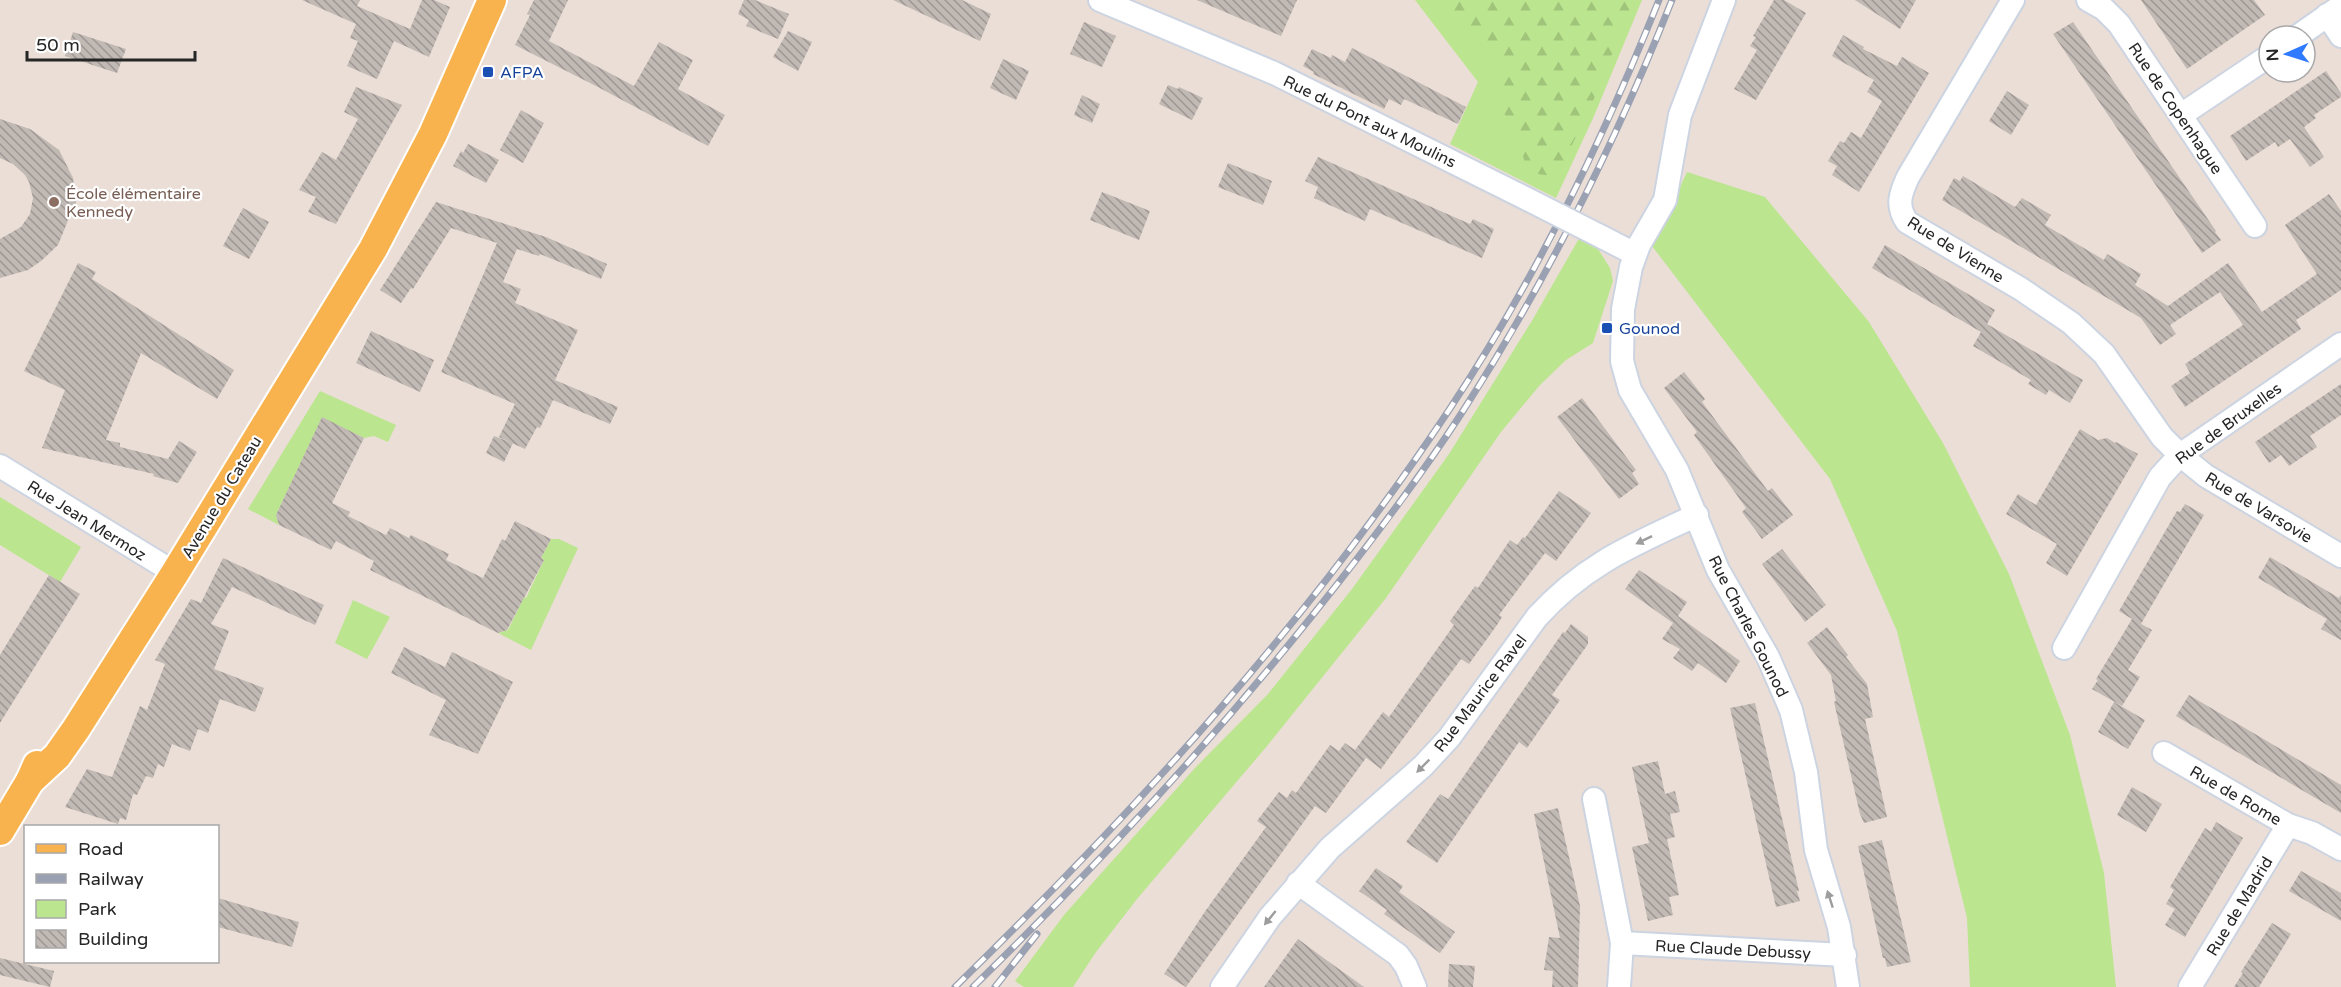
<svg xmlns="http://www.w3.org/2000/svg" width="2341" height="987" font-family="'Varela Round',sans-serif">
<defs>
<pattern id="forest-firs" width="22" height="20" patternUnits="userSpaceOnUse" patternTransform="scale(1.5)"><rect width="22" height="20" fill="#bbe58f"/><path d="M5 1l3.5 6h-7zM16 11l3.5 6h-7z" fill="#a1c47b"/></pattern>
<pattern id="building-back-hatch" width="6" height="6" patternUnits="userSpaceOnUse" patternTransform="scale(1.5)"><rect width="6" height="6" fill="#c1b9b4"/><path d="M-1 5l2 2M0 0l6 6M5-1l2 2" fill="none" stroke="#9d9692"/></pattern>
</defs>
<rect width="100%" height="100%" fill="#ebded6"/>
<g fill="#bbe58f">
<path d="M1415 0H1642L1594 116 1556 198 1450 144 1478 82Z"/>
<path d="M1687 172 1765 197 1869 322 1943 443 2009 574 2070 735 2104 873 2116 987H1970L1967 918 1897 631 1830 479 1652 246Z"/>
<path d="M1581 235 1591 239 1598 249 1610 268 1613 281 1593 343 1566 360 1540 385 1501 432 1386 598 1267 746 1137 899 1096 952 1073 987H1024L1015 981 1064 915 1195 768 1268 694 1352 589 1449 454 1533 319Z"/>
<path d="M320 391 396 425 388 442 374 436 364 438 322 418 276 515 279 525 248 509Z"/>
<path d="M0 497 81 547 60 582 0 545Z"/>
<path d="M551 539H559L578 548 531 650 498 633 508 630 524 597 526 598 544 560 541 558Z"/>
<path d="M353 600 390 617 367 659 335 643Z"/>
</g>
<path fill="url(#forest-firs)" d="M1450 0H1634L1591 106 1564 161 1552 176 1538 174 1525 164 1517 131 1502 111V78L1497 57 1471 32 1454 10Z"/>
<g fill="url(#building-back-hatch)">
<path d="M302 0H360L357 6 410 29 422 0H434L450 7 429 57 394 41 377 79 347 66 358 41 350 38 356 24Z"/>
<path d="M534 0H568L549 41 634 86 659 42 693 60 678 89 725 115 708 146 596 86 515 45 530 15 527 14Z"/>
<path d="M744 0H755L789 14 778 39 746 26 749 20 738 14Z"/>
<path d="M893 0H962L991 14 980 41Z"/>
<path d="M1197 0H1297L1281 36Z"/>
<path d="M1774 0H1784L1806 13 1756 100 1734 89 1757 50 1750 46 1756 37 1753 36Z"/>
<path d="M1855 0H1916L1900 29Z"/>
<path d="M2141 0H2254L2265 15 2187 69Z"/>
<path d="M1084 22 1116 36 1102 67 1070 54Z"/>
<path d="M2073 22 2216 231 2215 232 2221 240 2202 253 2053 34Z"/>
<path d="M788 31 812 42 798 71 773 57Z"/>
<path d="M73 32 126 49 117 73 65 56Z"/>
<path d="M1843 35 1864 47 1863 49 1897 66 1902 57 1929 73 1859 192 1832 175 1837 166 1828 161 1840 141 1844 143 1851 132 1861 138 1882 101 1867 92 1874 80 1832 56Z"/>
<path d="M1352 48 1466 107 1458 124 1404 99 1401 105 1389 99 1384 109 1313 74 1314 72 1303 66 1312 49 1331 58 1332 55 1345 62Z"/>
<path d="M1003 59 1029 71 1016 100 990 88Z"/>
<path d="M2326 71 2341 93V97L2314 115 2316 118 2304 127 2324 157 2310 167 2290 139 2278 147 2275 142 2246 161 2230 136Z"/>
<path d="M1168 85 1178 89 1179 87 1203 98 1192 120 1159 104Z"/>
<path d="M356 87 402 105 336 224 308 212 316 197 299 190 322 152 336 160 358 119 344 112Z"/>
<path d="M2007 91 2029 105 2011 135 1989 121Z"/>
<path d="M1082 95 1100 104 1092 123 1074 115Z"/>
<path d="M521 110 544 123 523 163 500 150Z"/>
<path d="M0 119 30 129 59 150 73 178 76 205H71L67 223 58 245 41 261 28 270 0 278V239L21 227 30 214 33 198 29 182 25 175 13 164 0 158Z"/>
<path d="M468 144 499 160 486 183 453 166 461 151 463 153Z"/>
<path d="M1318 157 1470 224 1473 219 1494 229 1482 258 1370 209 1365 221 1314 198 1318 187 1305 181Z"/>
<path d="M1228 163 1272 181 1263 205 1218 187Z"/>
<path d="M1963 176 2015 207 2022 198 2051 215 2045 225 2104 260 2107 254 2141 274 2135 285 2168 306 2228 263 2262 312 2317 274 2285 225 2329 194 2341 211V290L2296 320 2301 329 2185 407 2171 386 2190 373 2185 364 2243 325 2220 292 2170 325 2176 334 2160 345 2141 318 1942 200 1954 178 1960 181Z"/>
<path d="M1102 192 1150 211 1139 240 1090 220Z"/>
<path d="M436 202 546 237 607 264 601 279 540 254 539 256 517 249 503 282 521 289 515 303 578 330 555 380 618 407 610 424 553 400 540 428 537 427 525 449 499 437 515 404 441 372 497 243 451 228 413 289 411 288 401 303 380 290Z"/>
<path d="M243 208 269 222 249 259 223 246Z"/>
<path d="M1885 245 1995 310 1987 324 2083 380 2070 403 2049 390 2046 395 2028 384 2031 380 1973 346 1981 332 1872 268Z"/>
<path d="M78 263 96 272 92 279 234 370 217 399 141 353 106 440 120 443V447L168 459 179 441 197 452 178 483 153 476 154 474 42 448 65 390 24 371Z"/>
<path d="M371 331 434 360 420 392 356 363Z"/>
<path d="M1684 372 1705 399 1702 402 1768 491 1772 488 1793 515 1762 539 1742 512 1746 508 1694 435 1697 432 1664 388Z"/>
<path d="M2341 384V415L2310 436 2317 447 2289 466 2281 455 2269 463 2255 442Z"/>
<path d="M1582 398 1636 470 1632 473 1639 484 1619 499 1557 417Z"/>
<path d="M322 417 364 438 332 503 350 512 348 516 386 535 390 528 409 538 411 535 449 554 446 560 483 578 502 539 505 541 515 521 551 539 541 558 544 560 507 630 498 633 370 570 374 561 336 541 331 550 279 525 276 515Z"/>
<path d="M2080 429 2098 440 2107 438 2115 443 2116 442 2138 454 2067 576 2046 563 2057 544 2006 514 2018 494 2036 505Z"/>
<path d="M494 436 513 443 504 462 486 453Z"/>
<path d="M1559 491 1591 513 1556 561 1545 553 1499 615 1502 617 1497 625 1469 664 1461 659 1381 769 1356 750 1366 758 1326 813 1315 806 1186 987 1164 974 1206 910 1266 827 1257 821 1279 792 1287 798 1292 790 1296 793 1330 745 1339 751 1345 743 1355 750 1383 712 1389 717 1454 625 1450 621 1475 586 1478 588 1510 540 1517 545 1523 537 1525 538Z"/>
<path d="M2185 504 2204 515 2141 624 2152 630 2128 670 2140 677 2122 706 2092 689 2098 680 2096 679 2132 619 2119 611 2177 511 2180 512Z"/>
<path d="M1782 549 1826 605 1805 622 1762 564Z"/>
<path d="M2270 557 2339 598 2341 595V640L2321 629 2327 619 2258 578Z"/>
<path d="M223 558 324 605 315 625 232 587 211 624 229 631 214 669 264 688 255 712 220 699 208 733 198 729 190 751 172 744 164 767 158 764 153 778 146 776 137 795 133 794 126 820 120 818 118 824 65 807 87 769 112 777 140 706 147 710 165 664 155 660 191 599 201 603Z"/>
<path d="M1639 570 1687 602 1678 616 1740 661 1726 683 1698 663 1692 671 1673 658 1680 649 1662 639 1673 623 1625 589Z"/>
<path d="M49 575 80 594 0 723V655Z"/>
<path d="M1571 624 1588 637V644L1552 695 1560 700 1527 748 1519 742 1437 863 1406 842 1440 794 1448 799 1563 632 1565 633Z"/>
<path d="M1827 627 1848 655 1846 657 1867 684 1873 717 1865 719 1887 817 1864 823 1860 814 1834 702 1836 701 1831 675 1807 643Z"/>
<path d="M404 647 445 667 452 652 513 682 478 754 429 735 446 700 391 673Z"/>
<path d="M2189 695 2341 785V813L2176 716Z"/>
<path d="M2114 702 2145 720 2128 749 2098 732Z"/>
<path d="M1755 703 1799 891H1797L1800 901 1776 907 1730 708Z"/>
<path d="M1658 761 1665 794 1675 791 1680 812 1670 814 1675 837 1667 839 1679 895 1669 897 1673 915 1648 921 1632 847 1649 843 1632 767Z"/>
<path d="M2132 787 2162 804 2146 832 2117 815Z"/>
<path d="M1558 808 1580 906 1578 987H1552L1553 971 1544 970 1549 937 1560 938 1534 814Z"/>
<path d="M2216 822 2243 838 2185 937 2165 925 2175 909 2166 904 2174 890 2170 887 2205 828 2211 832Z"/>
<path d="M1882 840 1911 962 1887 967 1885 958H1883L1858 846Z"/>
<path d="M1376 868 1403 886 1399 892 1455 932 1440 953 1384 914 1387 910 1359 891Z"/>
<path d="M2301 871 2341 893V921L2289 891Z"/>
<path d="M218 898 299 922 292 947 218 927Z"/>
<path d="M2272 923 2291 934 2259 987H2234L2243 973 2241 972Z"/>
<path d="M1298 939 1325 959 1364 987H1264Z"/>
<path d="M0 958 54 971 50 987 0 975Z"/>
<path d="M1449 964 1475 966 1473 987H1448Z"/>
</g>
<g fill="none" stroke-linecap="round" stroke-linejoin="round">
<g stroke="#ccd4e1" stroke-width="26">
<g id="minor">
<path d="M1100 0 1274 73 1529 200"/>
<path d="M1724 0 1680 115 1665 200 1639 245 1631 267 1623 309 1622 361 1630 390 1677 470 1718 570 1768 657 1791 710 1806 772 1816 850 1839 927 1848 987"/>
<path d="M2013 0 1908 177C1900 194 1896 206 1907 222L2021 289 2071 323 2104 354 2162 437 2180 455 2206 476 2341 556"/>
<path d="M2088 0 2104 9 2119 24 2255 226"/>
<path d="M2327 15 2341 36"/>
<path d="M2298 36 2341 6"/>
<path d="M2181 115 2269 56"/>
<path d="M1602 237 1635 254"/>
<path d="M0 466 175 573"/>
<path d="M2064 648 2160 477 2180 455 2341 344"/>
<path d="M2164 753 2288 825 2312 833 2341 849"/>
<path d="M1594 799 1622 943 1619 987"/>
<path d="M1298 883 1398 955 1406 966 1415 987"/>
<path d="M1622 943 1845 955"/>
<path d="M1222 987 1270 917 1330 848 1423 766 1449 738 1537 617C1585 564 1633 545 1697 515"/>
<path d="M2190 987 2288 825"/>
</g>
</g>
<g stroke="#fff" stroke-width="32">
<g id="major">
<path d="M30 781 57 756 76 729 175 573 373 249 433 134 492 0"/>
<path d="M0 831 30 781 37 765"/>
</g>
</g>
<use href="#minor" stroke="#fff" stroke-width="22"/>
<use href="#major" stroke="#f8b24e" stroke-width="28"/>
<g stroke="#99a1b2" stroke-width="7">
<g id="rail">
<path d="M955 987C1136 811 1309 621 1449 410 1534 282 1602 142 1659 0"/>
<path d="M973 987C1093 870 1207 747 1312 616 1364 551 1415 485 1461 414 1545 284 1615 144 1672 0"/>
<path d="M995 987 1037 934"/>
</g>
</g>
<use href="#rail" stroke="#fff" stroke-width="4.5" stroke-dasharray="14" stroke-linecap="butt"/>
<g stroke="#ccd4e1" stroke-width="26" stroke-linecap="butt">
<path id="minor-bridge" d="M1529 200 1602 237"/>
</g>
<use href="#minor-bridge" stroke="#fff" stroke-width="22"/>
</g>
<defs><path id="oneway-solid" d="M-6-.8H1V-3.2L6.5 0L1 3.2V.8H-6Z" transform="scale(1.5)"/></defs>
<g fill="#9d9d9d">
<use href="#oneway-solid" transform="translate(1644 540) rotate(154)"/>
<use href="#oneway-solid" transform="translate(1423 766) rotate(135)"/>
<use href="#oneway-solid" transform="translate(1830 899) rotate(-108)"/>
<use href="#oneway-solid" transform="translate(1270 918) rotate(129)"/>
</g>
<g fill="#1a4fb4" stroke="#fff" stroke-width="2">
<rect x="482" y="66" width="12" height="12" rx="3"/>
<rect x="1601" y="322" width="12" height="12" rx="3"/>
</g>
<circle fill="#8d6e63" stroke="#fff" stroke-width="2" cx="54" cy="202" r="6"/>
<g text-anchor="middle" stroke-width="4.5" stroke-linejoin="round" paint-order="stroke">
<g font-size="16" fill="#164399" stroke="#fff" text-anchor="start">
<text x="500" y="78">AFPA</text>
<text x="1619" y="334">Gounod</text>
</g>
<g font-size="16" fill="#262626" stroke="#fff">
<text transform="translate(2176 108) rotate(56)" y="6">Rue de Copenhague</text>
<text transform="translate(1370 121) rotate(26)" y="6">Rue du Pont aux Moulins</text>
<text transform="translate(1956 249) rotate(32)" y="6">Rue de Vienne</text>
<text transform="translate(2228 423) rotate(-36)" y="6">Rue de Bruxelles</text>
<text transform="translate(221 497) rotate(-59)" y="6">Avenue du Cateau</text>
<text transform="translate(2259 507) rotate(31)" y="6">Rue de Varsovie</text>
<text transform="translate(87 520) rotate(32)" y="6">Rue Jean Mermoz</text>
<text transform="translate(1749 626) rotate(63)" y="6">Rue Charles Gounod</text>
<text transform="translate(1480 693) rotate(-53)" y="6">Rue Maurice Ravel</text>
<text transform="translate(2236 795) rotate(30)" y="6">Rue de Rome</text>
<text transform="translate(2239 906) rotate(-59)" y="6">Rue de Madrid</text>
<text transform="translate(1733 949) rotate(3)" y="6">Rue Claude Debussy</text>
</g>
<g font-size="16" fill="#785e54" stroke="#fff" text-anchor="start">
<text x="66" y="199">École élémentaire<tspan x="66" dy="18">Kennedy</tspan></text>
</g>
</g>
<rect x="24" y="825" width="195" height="138" fill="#ffffff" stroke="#a8a8a8" stroke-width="1.5"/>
<rect x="36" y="844" width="30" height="9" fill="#f8b24e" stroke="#a8a8a8" stroke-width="1.5"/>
<text x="78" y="855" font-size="18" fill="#262626">Road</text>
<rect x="36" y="874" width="30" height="9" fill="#99a1b2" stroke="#a8a8a8" stroke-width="1.5"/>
<text x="78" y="885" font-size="18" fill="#262626">Railway</text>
<rect x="36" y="900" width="30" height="18" fill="#bbe58f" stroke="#a8a8a8" stroke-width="1.5"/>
<text x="78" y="915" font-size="18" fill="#262626">Park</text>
<rect x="36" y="930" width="30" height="18" fill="url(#building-back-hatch)" stroke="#a8a8a8" stroke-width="1.5"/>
<text x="78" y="945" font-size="18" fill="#262626">Building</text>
<g transform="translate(2287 54) rotate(267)"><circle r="28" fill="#ffffff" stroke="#a8a8a8" stroke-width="1.5"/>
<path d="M0-4.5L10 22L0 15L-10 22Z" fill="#2f7aff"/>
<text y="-9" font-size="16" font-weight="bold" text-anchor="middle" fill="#262626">N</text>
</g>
<path d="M27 51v9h168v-9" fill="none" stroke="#262626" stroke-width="3"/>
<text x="36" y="51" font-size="18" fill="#262626" stroke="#ffffff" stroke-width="4.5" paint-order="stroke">50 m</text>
</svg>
